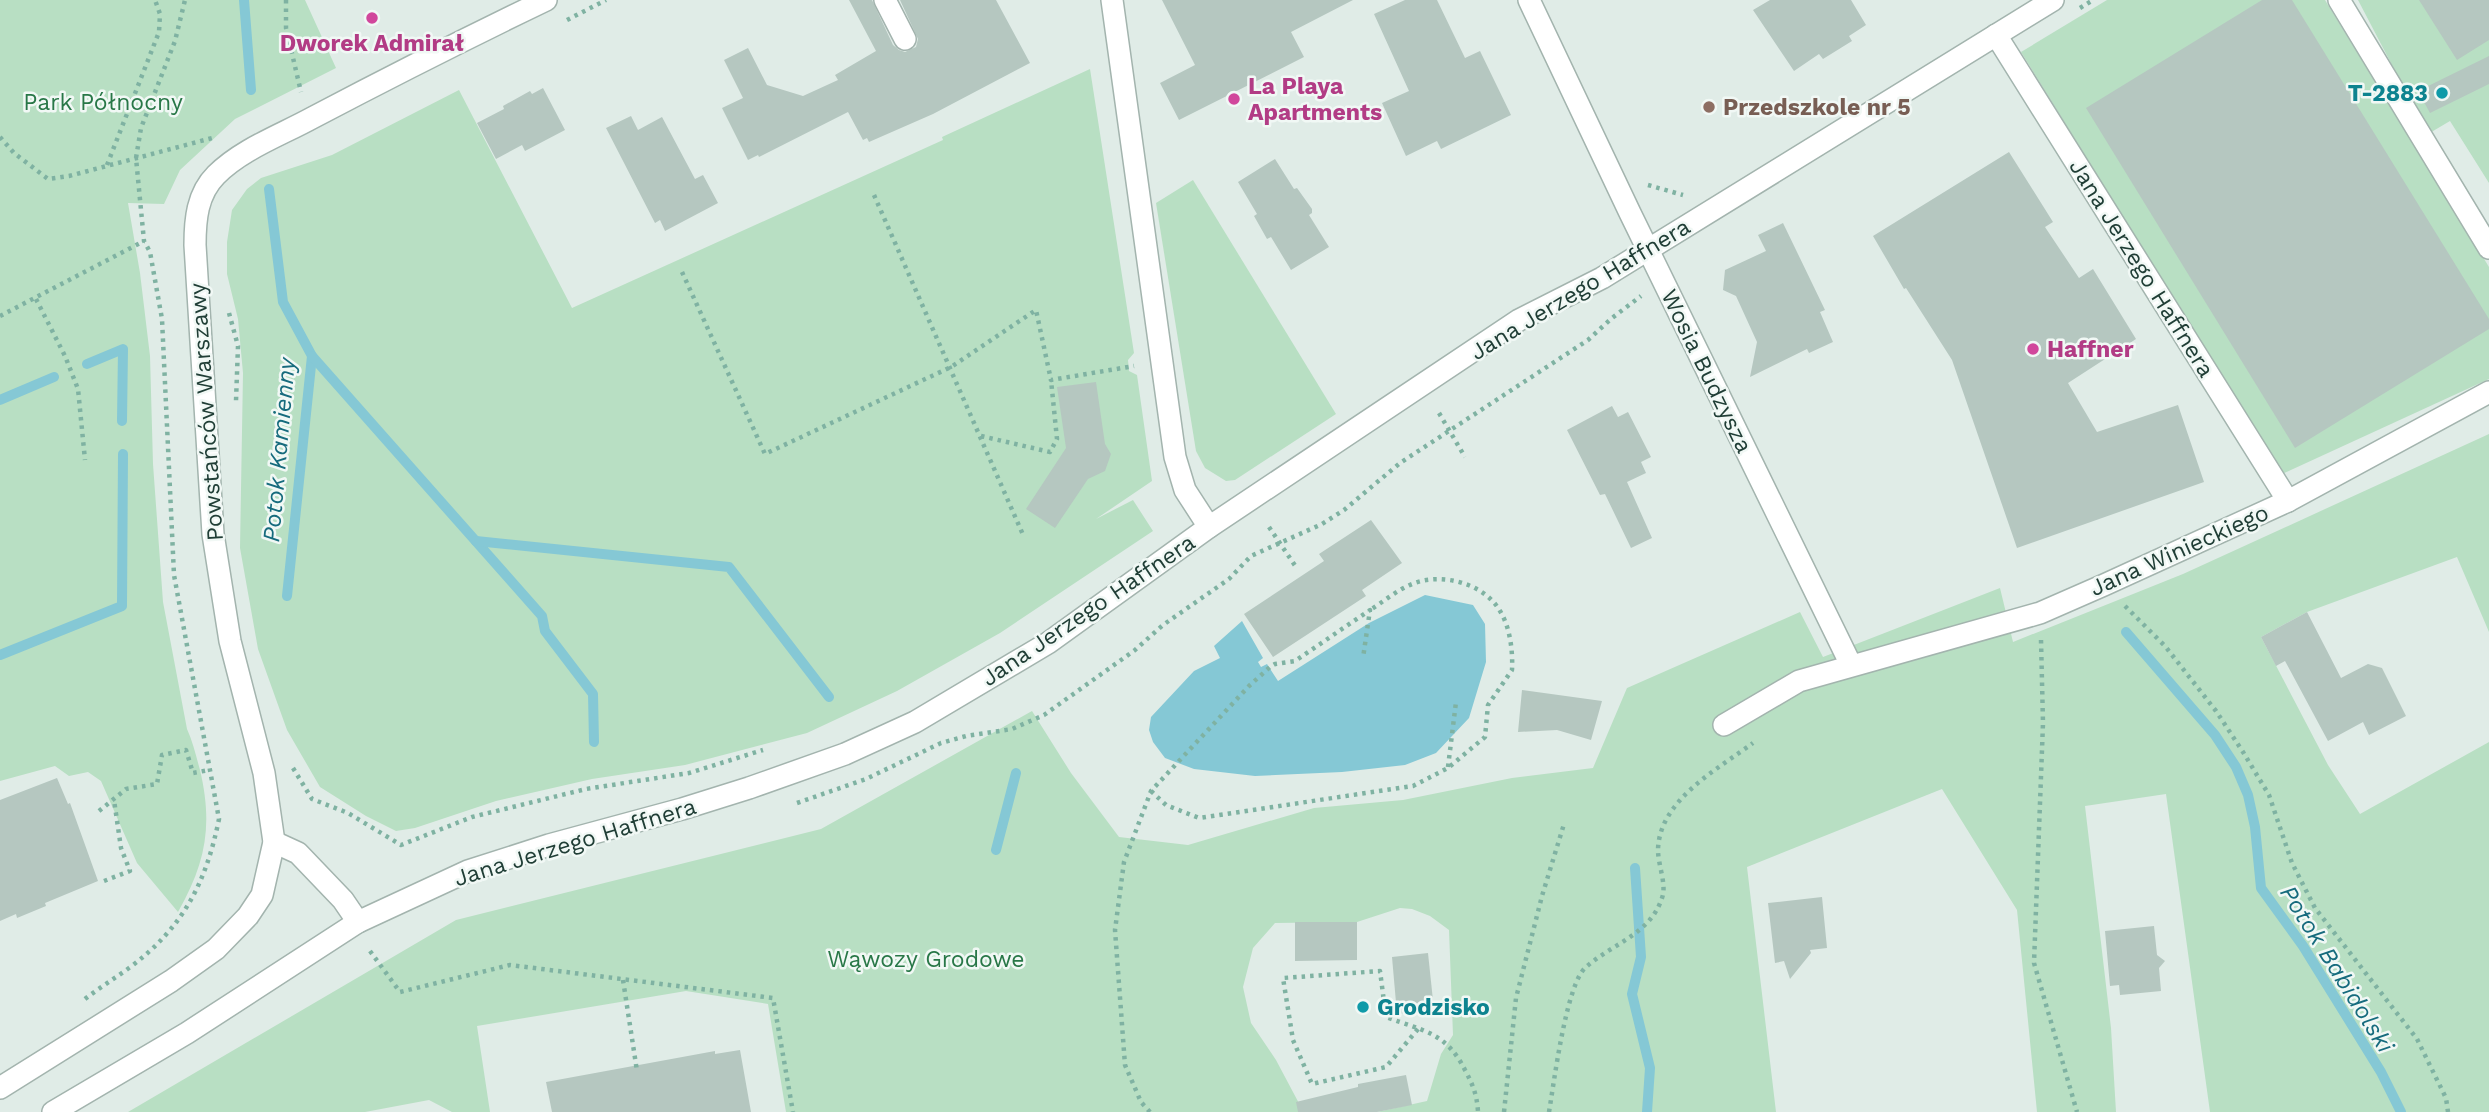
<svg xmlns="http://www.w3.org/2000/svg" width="2489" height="1112" font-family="'Work Sans',sans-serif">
<rect width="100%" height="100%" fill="#e0ece7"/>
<g fill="#b8dfc3">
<path d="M0 0H305L336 68 235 119 180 170 164 204 128 203 140 273 150 356 153 464 163 602 187 729C193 742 196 756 200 770 213 825 206 863 178 912L137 863 101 781 88 772 69 776 55 766 0 781Z"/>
<path d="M2107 0H2325L2489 267V379L2282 474 2021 52Z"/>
<path d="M2358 0H2489V183L2450 121 2428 134Z"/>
<path d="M1090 69 1134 353 1128 360 1129 371 1137 375 1152 481 1096 519 1133 500 1153 531 1000 633 897 691 807 733 685 765 592 779 496 801 415 828 396 831 366 816 320 787 287 730 258 649 240 548 243 373 238 319 227 274V242L232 210 247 189 261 178 332 155 459 90 572 308 943 140 942 137Z"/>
<path d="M1193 180 1336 414 1235 480 1226 481 1205 468 1196 451 1156 203Z"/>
<path d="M2489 434V632L2457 557 2307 612 2261 637 2328 765 2360 814 2489 742V1112H2210L2166 794 2085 806 2111 1028 2116 1112H2037L2017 910 1942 789 1747 867 1776 1112H1377L1427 1101 1441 1054 1453 1035 1449 930 1430 916 1412 909 1400 908 1357 922 1275 923 1253 948 1243 987 1251 1023 1276 1060 1302 1109 1306 1112H786L768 1004 686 991 477 1026 490 1112H452L429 1100 365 1112H128L456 920 821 829 1032 711 1071 773 1119 837 1188 845 1314 808 1403 800 1512 778 1593 768 1627 688 1800 612 1823 657 2000 588 2013 642 2183 574Z"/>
</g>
<path fill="#85c8d5" d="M1425 595 1473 605 1485 624 1486 662 1469 718 1436 753 1405 765 1342 772 1255 776 1194 769 1165 758 1153 742 1149 730 1151 717 1194 671 1220 658 1214 646 1242 621 1263 658 1258 662 1261 667 1267 664 1278 681 1369 623Z"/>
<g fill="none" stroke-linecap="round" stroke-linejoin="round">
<g stroke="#85c8d5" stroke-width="10">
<path d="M244 0 251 90"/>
<path d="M269 189 283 302 312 356 287 596"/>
<path d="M312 356 542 616 545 631 593 694 594 742"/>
<path d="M87 364 123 349 122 421"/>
<path d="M0 400 54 377"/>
<path d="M476 541 729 567 829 697"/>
<path d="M2126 632 2215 735 2236 767 2248 795 2255 827 2261 888 2303 946 2381 1072 2401 1112"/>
<path d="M0 655 122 606 123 454"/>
<path d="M996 850 1016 773"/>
<path d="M1635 868 1641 957 1632 994 1650 1068 1647 1112"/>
</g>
</g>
<g fill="#b5c7c0">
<path d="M849 0H872L893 45 899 50 905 52 916 47 918 39 900 0H996L1030 63 933 114 869 142 867 138 863 140 848 112 759 157 758 155 748 160 722 108 743 98 724 60 748 48 767 85 803 96 838 80 835 75 876 51Z"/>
<path d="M1162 0H1353L1291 32 1304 57 1179 120 1160 83 1195 65Z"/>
<path d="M1405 0H1437L1465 58 1480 51 1511 115 1441 149 1437 141 1406 156 1382 103 1409 91 1374 14Z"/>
<path d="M1770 0H1851L1866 25 1849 36 1852 41 1823 59 1819 54 1794 71 1753 10Z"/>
<path d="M2262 0H2292L2489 319V329L2295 448 2086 108Z"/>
<path d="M2419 0H2489V40L2457 60Z"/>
<path d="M2489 56V84L2430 113 2418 91Z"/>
<path d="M543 88 565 130 525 151 522 145 496 159 477 123 504 109 503 106 530 91 532 94Z"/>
<path d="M631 116 638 130 662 117 695 179 703 175 718 203 665 231 660 220 655 223 606 128Z"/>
<path d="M2009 152 2053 222 2045 227 2079 278 2093 269 2136 339 2068 383 2097 432 2178 405 2204 482 2017 548 1952 360 1906 288 1904 289 1873 236Z"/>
<path d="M1275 159 1294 189 1297 188 1312 209V213L1309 215 1329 247 1291 270 1271 237 1267 239 1254 216 1257 214 1238 182Z"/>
<path d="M1783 223 1825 310 1820 312 1833 342 1809 353 1807 349 1750 377 1757 342 1736 296 1723 290 1725 270 1766 251 1758 235Z"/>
<path d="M1096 382 1105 444 1111 454 1105 471 1088 479 1055 528 1026 509 1066 448 1057 387Z"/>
<path d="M1612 406 1618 417 1628 412 1651 457 1641 462 1646 473 1627 482 1652 538 1631 548 1605 494 1600 495 1567 430Z"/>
<path d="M1371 520 1402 563 1362 590 1366 596 1273 657 1244 614 1324 561 1319 554Z"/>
<path d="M2307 612 2341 678 2368 664 2382 668 2406 716 2369 735 2363 722 2328 741 2285 661 2276 666 2261 637Z"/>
<path d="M1522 690 1602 701 1591 740 1557 730 1518 732Z"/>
<path d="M57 778 68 804 70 803 98 881 45 903 46 906 17 918 16 914 0 921V800Z"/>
<path d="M1822 897 1827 948 1810 950 1811 953 1790 979 1784 961 1775 963 1768 903Z"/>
<path d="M1295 922H1357V960L1295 961Z"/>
<path d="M2154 926 2157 955 2165 961 2159 968 2161 991 2120 995 2119 985 2110 986 2105 931Z"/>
<path d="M1428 953 1434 1010 1397 1014 1392 957Z"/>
<path d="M740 1050 751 1112H552L546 1082 715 1051V1054Z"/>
<path d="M1406 1075 1412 1105 1377 1112H1298L1296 1102 1358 1087V1084Z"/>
</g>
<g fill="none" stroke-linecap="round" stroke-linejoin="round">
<g stroke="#a3b4ae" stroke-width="24">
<g id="minor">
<path d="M885 0 905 39"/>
<path d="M1112 0 1175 457 1185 490 1209 527"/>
<path d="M1529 0 1630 213 1851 665"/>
<path d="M2339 0 2489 248"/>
<path d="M1996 35 2288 501"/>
<path d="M1724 725 1799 681 2040 613 2104 585 2288 501 2489 392"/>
<path d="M274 842 298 853 343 900 358 922"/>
<path d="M0 1088 171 981 216 949 248 916 262 895 274 842 264 773 230 641 213 534 195 245C195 220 197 194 216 175 242 149 281 135 312 118 390 77 467 38 546 0"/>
<path d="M53 1112 187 1033 358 922 468 871 549 845 682 809 749 788 845 754 915 722 1048 643 1209 527 1519 320 1602 278 2053 0"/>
</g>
</g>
<g stroke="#7fb2a2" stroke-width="4.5" stroke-dasharray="3.5 5" stroke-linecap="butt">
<path d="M286 0V28L301 92"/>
<path d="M2080 8 2093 0"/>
<path d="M567 20 606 0"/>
<path d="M0 137 14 153 48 179 69 176 216 137"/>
<path d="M107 165 159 32 160 14 155 0"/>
<path d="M1648 185 1683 195"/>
<path d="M874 195 1024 537"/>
<path d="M682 272 765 454 951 367 1036 310 1051 380 1134 366"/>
<path d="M36 299 65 356 78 389 85 460"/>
<path d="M229 313 238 346 236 401"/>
<path d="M0 316 144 241"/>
<path d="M1439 413 1465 457"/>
<path d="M981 436 1050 452 1057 439 1051 380"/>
<path d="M1269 527 1296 567"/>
<path d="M2125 606 2165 646 2216 711 2243 752 2269 795 2292 863 2315 908 2417 1039 2446 1098 2448 1112"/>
<path d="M2041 640 2043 723 2034 963 2077 1112"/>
<path d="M1448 767 1456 702"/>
<path d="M293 768 312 799 348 813 401 845 472 817 586 789 689 773 763 750"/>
<path d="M1151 791 1166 805 1199 818 1413 786 1448 768 1485 737 1488 705 1512 670C1513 651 1510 627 1500 611 1484 583 1441 572 1412 584 1397 590 1383 602 1370 610"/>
<path d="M797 803 866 779 941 743 966 736 1012 729 1044 715 1135 650 1163 625 1229 579 1251 556 1322 524 1344 510 1400 463 1588 340 1612 318 1641 296"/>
<path d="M99 811 126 789 157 784 162 755 186 750 193 773 209 770"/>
<path d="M104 881 130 871 121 848 114 800"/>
<path d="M370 951 400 992 510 965 773 998 793 1112"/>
<path d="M623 980 637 1071"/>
<path d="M85 999C99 988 114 979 129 968 183 928 206 883 219 819L174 575 162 319 150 252 144 241 136 158 141 128 175 41 185 0"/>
<path d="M1418 1029 1386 1067 1312 1084 1293 1040 1283 978 1380 971 1386 1017C1423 1031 1446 1032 1465 1070 1473 1085 1477 1095 1478 1112"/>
<path d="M1150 1112 1141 1102 1125 1065 1115 930 1124 862 1151 791 1249 686 1270 667 1275 664 1295 661 1370 610 1363 658"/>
<path d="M1504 1112 1516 998 1542 896 1564 824"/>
<path d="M1549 1112C1554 1083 1566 986 1585 968 1611 944 1650 935 1662 898 1667 885 1658 865 1658 850 1659 800 1718 769 1753 743"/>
</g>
<use href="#minor" stroke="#fff" stroke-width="21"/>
</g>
<g fill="#d1479c" stroke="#f1f8f5" stroke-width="2.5">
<circle cx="372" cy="18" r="7"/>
<circle cx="1234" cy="99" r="7"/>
<circle cx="2033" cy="349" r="7"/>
</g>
<g fill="#0f9aa8" stroke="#f1f8f5" stroke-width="2.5">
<circle cx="2442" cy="93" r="7"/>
<circle cx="1363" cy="1007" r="7"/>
</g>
<circle fill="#8d6e63" stroke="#f1f8f5" stroke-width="2.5" cx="1709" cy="107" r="7"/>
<g text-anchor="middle" stroke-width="5" stroke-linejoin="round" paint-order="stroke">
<g font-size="23" font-weight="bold" fill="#b23c85" stroke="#f1f8f5" text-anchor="start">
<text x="372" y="51" text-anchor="middle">Dworek Admirał</text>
<text x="1248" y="94">La Playa<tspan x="1248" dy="26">Apartments</tspan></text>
<text x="2047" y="357">Haffner</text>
</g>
<g font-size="23" font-weight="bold" fill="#0d838f" stroke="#f1f8f5" text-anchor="end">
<text x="2428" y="101">T-2883</text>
<text x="1377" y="1015" text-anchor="start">Grodzisko</text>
</g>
<g font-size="23" fill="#287747" stroke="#f1f8f5">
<text x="103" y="110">Park Północny</text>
<text x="926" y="967">Wąwozy Grodowe</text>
</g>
<g font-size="23" font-weight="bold" fill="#785e54" stroke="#f1f8f5" text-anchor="start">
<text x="1723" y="115">Przedszkole nr 5</text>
</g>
<g font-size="23" fill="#203e36" stroke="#f1f8f5">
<text transform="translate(2142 268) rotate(58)" y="8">Jana Jerzego Haffnera</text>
<text transform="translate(1580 289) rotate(-31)" y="8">Jana Jerzego Haffnera</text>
<text transform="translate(1707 371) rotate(64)" y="8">Wosia Budzysza</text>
<text transform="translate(206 412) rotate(-94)" y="8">Powstańców Warszawy</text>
<text transform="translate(2179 550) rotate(-24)" y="8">Jana Winieckiego</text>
<text transform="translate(1088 610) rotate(-34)" y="8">Jana Jerzego Haffnera</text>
<text transform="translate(575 842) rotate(-17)" y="8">Jana Jerzego Haffnera</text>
</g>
<g font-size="24" font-style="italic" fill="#166b7d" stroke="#f1f8f5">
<text transform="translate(279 450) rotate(-85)" y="8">Potok Kamienny</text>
<text transform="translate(2337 969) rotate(58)" y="8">Potok Babidolski</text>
</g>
</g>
</svg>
